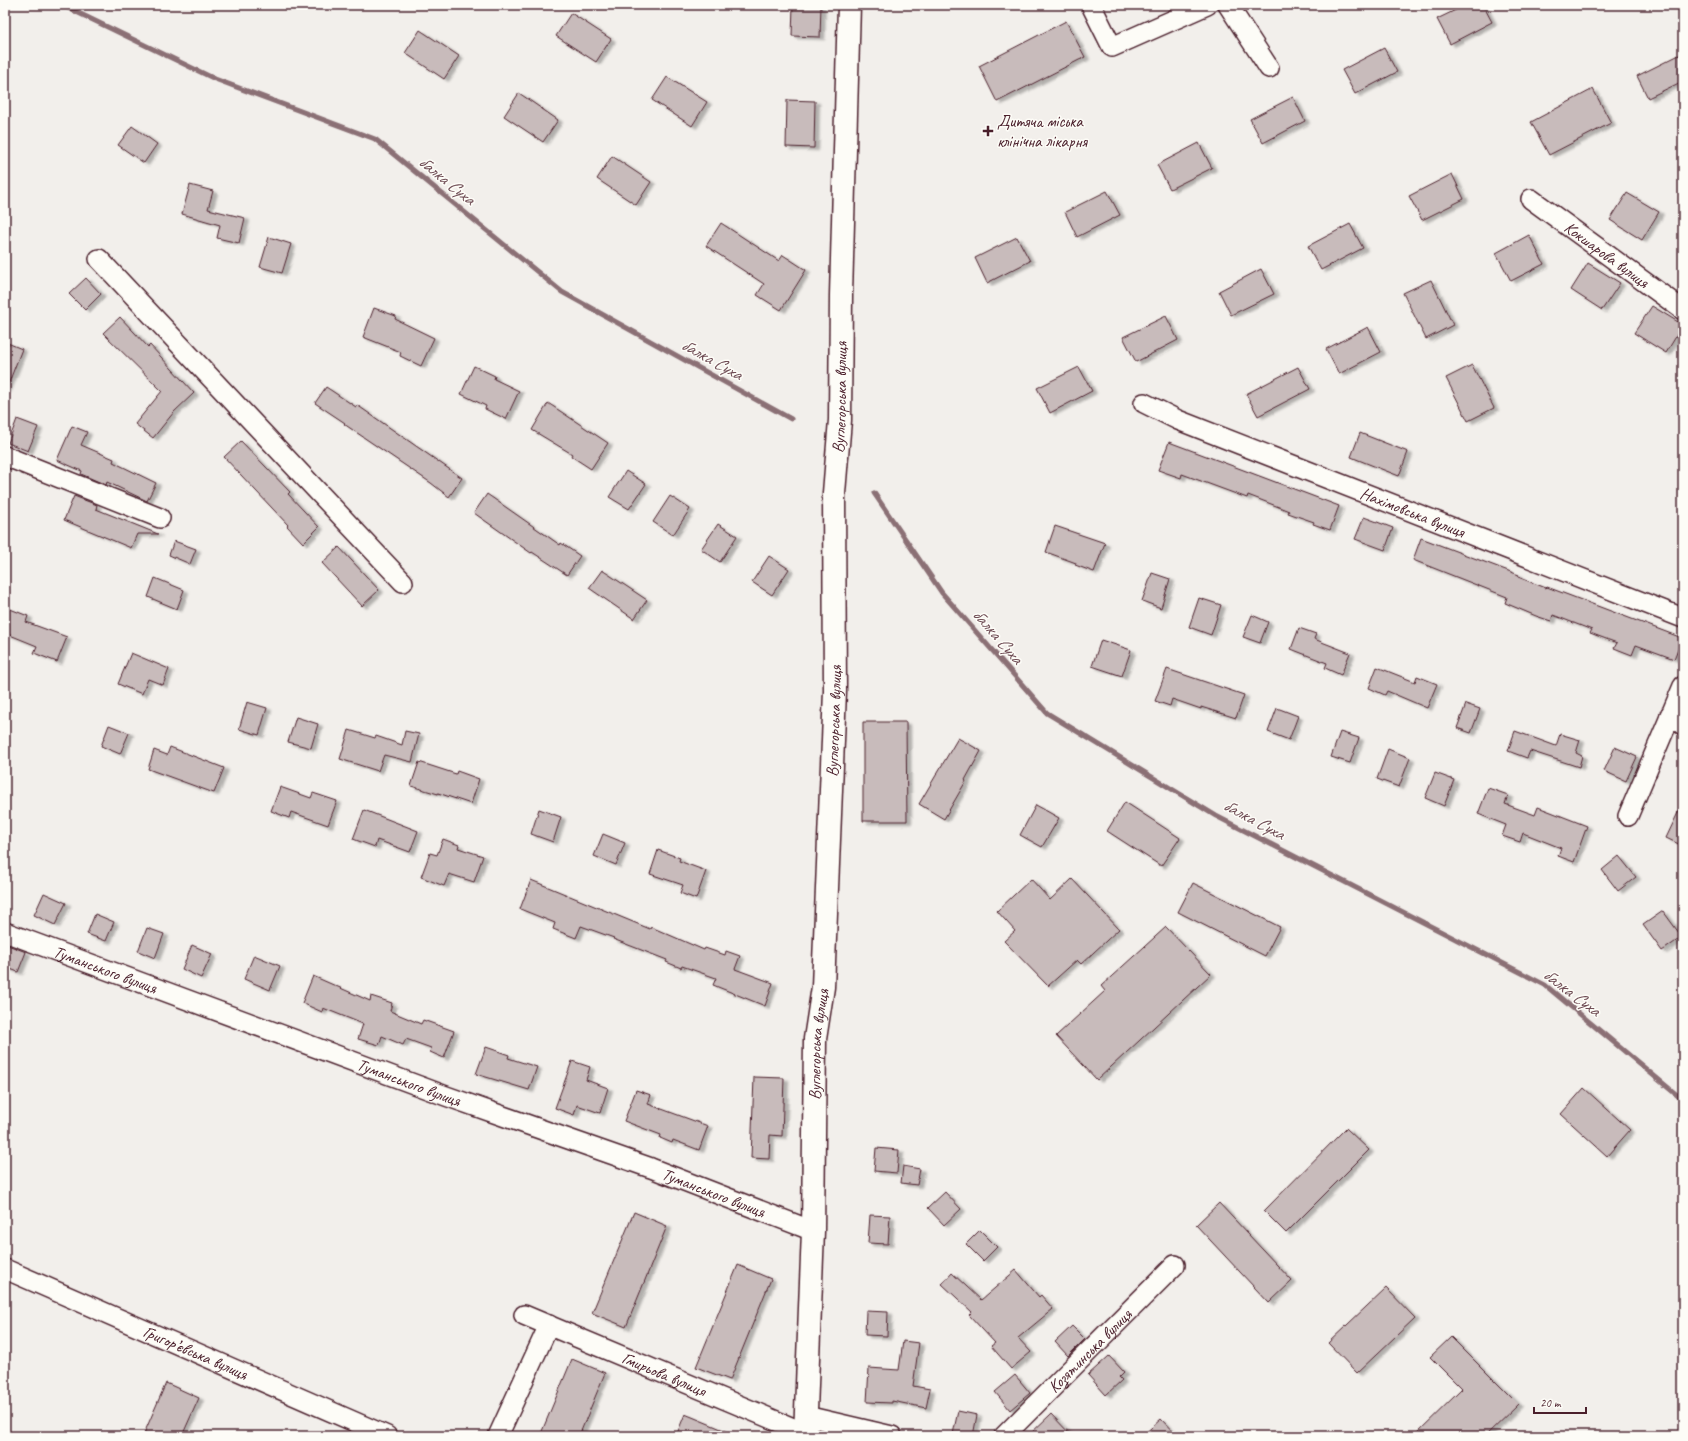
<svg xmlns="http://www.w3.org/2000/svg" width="1688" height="1441" font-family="Caveat,sans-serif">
<defs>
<filter id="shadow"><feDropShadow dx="4.5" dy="2.5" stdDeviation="1" flood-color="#0004"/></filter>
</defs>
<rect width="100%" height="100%" fill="#f2efeb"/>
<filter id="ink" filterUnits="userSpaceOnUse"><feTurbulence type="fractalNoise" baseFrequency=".025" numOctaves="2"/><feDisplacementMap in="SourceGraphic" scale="8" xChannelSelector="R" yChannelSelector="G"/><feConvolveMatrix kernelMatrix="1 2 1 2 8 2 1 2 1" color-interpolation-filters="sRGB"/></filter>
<g filter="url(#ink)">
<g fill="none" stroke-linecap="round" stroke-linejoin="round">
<g stroke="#8b6f75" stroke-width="5">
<path d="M62 5 215 79 375 139 562 292 791 419"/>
<path d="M874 493 942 593 1047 713 1216 816 1545 985 1683 1100"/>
</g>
</g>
<g fill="#c8bbbb" stroke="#4a1f2b" filter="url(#shadow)">
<path d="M793 5H821L820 37 792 36Z"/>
<path d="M1466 5H1483L1492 22 1450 44 1437 19Z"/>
<path d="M571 13 611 39 596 62 556 36Z"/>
<path d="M1066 21 1085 57 997 102 979 66Z"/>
<path d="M420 30 459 56 444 79 405 53Z"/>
<path d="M1384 48 1397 72 1355 94 1342 70Z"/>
<path d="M1683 53V81L1648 98 1637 76Z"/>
<path d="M667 77 707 102 692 126 652 100Z"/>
<path d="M1593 89 1611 123 1549 155 1531 122Z"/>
<path d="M519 93 558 120 543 142 504 116Z"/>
<path d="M1293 97 1305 121 1263 143 1250 119Z"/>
<path d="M787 100 815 101 814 148 786 147Z"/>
<path d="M132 126 157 144 144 163 118 145Z"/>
<path d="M1199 143 1212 168 1170 189 1157 165Z"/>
<path d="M612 156 651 182 636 205 597 179Z"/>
<path d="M1452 174 1464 199 1422 220 1409 196Z"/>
<path d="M190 185 213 191 208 209 245 218 239 243 217 238 220 225 182 214Z"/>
<path d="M1107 191 1120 215 1077 237 1065 212Z"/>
<path d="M1627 193 1659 212 1642 240 1610 220Z"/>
<path d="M721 223 779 261 783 255 806 270 781 310 757 295 764 284 706 246Z"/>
<path d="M1350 224 1363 248 1321 270 1308 246Z"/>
<path d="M1529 235 1544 264 1511 281 1496 253Z"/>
<path d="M269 237 291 244 282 273 260 267Z"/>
<path d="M1017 237 1030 261 987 283 975 258Z"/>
<path d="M1588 263 1620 283 1602 310 1571 290Z"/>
<path d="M1261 269 1274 294 1231 315 1219 291Z"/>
<path d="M86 278 101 294 85 310 69 294Z"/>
<path d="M1431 280 1453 325 1426 339 1403 293Z"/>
<path d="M1652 306 1683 325 1666 353 1634 333Z"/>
<path d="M374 308 396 316 395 319 434 338 421 366 400 356 401 352 363 337Z"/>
<path d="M1166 316 1178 340 1136 362 1123 337Z"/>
<path d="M120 317 148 347 150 345 194 393 174 412 153 438 135 424 162 391 103 333Z"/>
<path d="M1368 327 1381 352 1339 374 1326 349Z"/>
<path d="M5 342 22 349 6 390H5Z"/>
<path d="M1472 365 1494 408 1468 421 1446 378Z"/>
<path d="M474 366 495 376 494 379 519 391 506 419 485 409 486 406 461 394Z"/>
<path d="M1079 367 1092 391 1050 413 1037 388Z"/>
<path d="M1298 367 1310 389 1258 416 1246 394Z"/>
<path d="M326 387 356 407 357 405 462 478 449 497 431 483 344 424 345 423 315 403Z"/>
<path d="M548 403 608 443 591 469 571 456 572 454 532 430Z"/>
<path d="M17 419 38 427 28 451 8 443Z"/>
<path d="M72 426 87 432 81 445 114 459 113 462 156 483 147 501 107 482 106 485 81 474 82 471 57 460Z"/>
<path d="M1360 433 1408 452 1399 476 1351 457Z"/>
<path d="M241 441 290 492 288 494 319 527 303 543 287 526 288 525 224 457Z"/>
<path d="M1169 442 1339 506 1330 530 1313 524 1314 522 1288 513 1289 511 1248 495 1247 498 1182 474 1181 478 1158 470Z"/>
<path d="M626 471 646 484 629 509 609 497Z"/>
<path d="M487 494 560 545 561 543 580 556 567 575 532 552 531 553 474 513Z"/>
<path d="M74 496 97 505 96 509 158 534H137L131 548 64 520Z"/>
<path d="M670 496 690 509 673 535 653 522Z"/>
<path d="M1364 517 1393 528 1385 550 1355 539Z"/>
<path d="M718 524 737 536 720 562 701 549Z"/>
<path d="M1055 526 1105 543 1094 572 1075 565 1076 563 1046 552Z"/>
<path d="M1421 538 1519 575 1518 577 1546 588 1547 587 1682 638 1674 659 1636 645 1632 655 1614 648 1617 643 1590 633 1592 630 1553 615 1551 621 1536 616 1505 603 1507 597 1413 560Z"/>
<path d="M174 541 196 549 190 564 169 555Z"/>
<path d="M339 547 379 590 362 606 322 563Z"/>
<path d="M769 556 789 569 772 595 752 582Z"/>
<path d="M602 570 647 600 634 619 589 588Z"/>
<path d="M1152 573 1170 579 1161 608 1142 601Z"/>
<path d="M155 578 184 590 177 609 148 597Z"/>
<path d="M1199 598 1221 605 1211 635 1189 627Z"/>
<path d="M5 607 28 616 26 622 67 637 57 662 34 653 37 646 5 633Z"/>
<path d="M1252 615 1268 622 1260 643 1243 637Z"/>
<path d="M1299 628 1316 634 1314 639 1350 653 1341 675 1325 668 1327 663 1291 649Z"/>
<path d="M1101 640 1131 650 1122 676 1092 666Z"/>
<path d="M131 653 169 669 163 685 148 679 142 694 118 684Z"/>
<path d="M1377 667 1415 682 1417 676 1437 684 1427 708 1387 691 1385 695 1369 688Z"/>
<path d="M1167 669 1244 695 1236 718 1201 707V709L1172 699 1170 706 1155 701Z"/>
<path d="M247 702 267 708 259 735 239 729Z"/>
<path d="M1466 704 1480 709 1471 733 1457 728Z"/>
<path d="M1277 708 1298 716 1289 740 1268 732Z"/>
<path d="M296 717 318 724 311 748 288 742Z"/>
<path d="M863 722H906L907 821H863Z"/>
<path d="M109 725 129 733 120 754 101 746Z"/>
<path d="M349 730 375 738 376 736 402 745 405 731 419 734 412 762 384 755 378 771 340 759Z"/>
<path d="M1515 731 1556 746 1560 734 1580 740 1576 753 1582 756 1579 767 1530 751 1527 758 1508 751Z"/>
<path d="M1340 732 1359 738 1350 763 1331 757Z"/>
<path d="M958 738 981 751 965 780 966 781 944 819 919 804Z"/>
<path d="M170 747 224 768 214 793 148 769 154 750 167 755Z"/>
<path d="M1615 747 1637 757 1626 781 1604 771Z"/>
<path d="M1388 749 1410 758 1399 787 1377 779Z"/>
<path d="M419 762 456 774 457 771 479 779 471 804 438 793V794L411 786Z"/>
<path d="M1435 773 1454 780 1444 806 1425 798Z"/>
<path d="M280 787 311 798 313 793 337 801 328 825 291 812 289 818 271 811Z"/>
<path d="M1488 788 1508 795 1505 804 1535 815 1538 807 1587 826 1574 862 1558 856 1561 848 1523 833 1520 842 1502 836 1506 825 1478 814Z"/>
<path d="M1125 802 1180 838 1161 866 1107 831Z"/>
<path d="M1683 802V846L1666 838Z"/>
<path d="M1036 805 1059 818 1042 847 1020 835Z"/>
<path d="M539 809 561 817 553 842 531 834Z"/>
<path d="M364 810 418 831 410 852 377 840 375 847 353 839Z"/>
<path d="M603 834 625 843 616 865 594 856Z"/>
<path d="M443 839 459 845 458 848 483 856 474 882 449 874 444 886 421 877 430 853 437 855Z"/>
<path d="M658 850 680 858 679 861 706 871 696 899 680 893 683 885 650 874Z"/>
<path d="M1619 856 1636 877 1618 891 1602 870Z"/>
<path d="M1031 879 1050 900 1072 879 1119 929 1081 964 1077 960 1048 986 1004 941 1015 931 997 911Z"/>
<path d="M531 880 650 929 651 927 704 950 705 948 725 955 726 951 740 956 735 969 773 983 765 1006 713 985 716 978 682 966 681 968 666 962 667 960 613 939 614 938 581 926 576 938 553 929 555 923 520 909Z"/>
<path d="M1193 883 1280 927 1265 956 1178 912Z"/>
<path d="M44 893 66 903 55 925 34 915Z"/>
<path d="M1663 911 1682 937 1662 951 1643 925Z"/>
<path d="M95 914 114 922 106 941 87 934Z"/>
<path d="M1166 927 1211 974 1097 1080 1056 1036 1105 991 1101 986Z"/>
<path d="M147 928 164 934 155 958 138 951Z"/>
<path d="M5 944 26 952 18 972 5 967Z"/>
<path d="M192 945 212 954 201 978 182 969Z"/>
<path d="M254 955 280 966 270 990 244 979Z"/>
<path d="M313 976 370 1001 371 996 392 1003 390 1011 421 1024 423 1020 454 1031 444 1058 430 1052 431 1048 406 1039 403 1045 382 1036 379 1045 358 1039 363 1024 323 1008 322 1012 302 1003Z"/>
<path d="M486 1047 509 1055 508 1058 537 1067 529 1090 476 1074Z"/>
<path d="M572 1061 590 1067 586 1080 608 1088 600 1113 577 1105 574 1115 555 1108Z"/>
<path d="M754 1077 784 1078 782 1136 770 1135 769 1159 751 1158Z"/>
<path d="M1584 1088 1630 1130 1607 1156 1561 1114Z"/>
<path d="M636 1090 651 1095 648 1104 708 1126 699 1150 673 1140 672 1143 660 1138 661 1135 624 1121Z"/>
<path d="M1346 1128 1369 1150 1286 1233 1264 1211Z"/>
<path d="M876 1148 899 1150 897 1173 874 1171Z"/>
<path d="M903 1166 920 1169 917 1185 901 1183Z"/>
<path d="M945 1192 961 1209 944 1225 928 1208Z"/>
<path d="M1219 1203 1292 1281 1269 1303 1196 1225Z"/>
<path d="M634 1212 667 1226 626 1327 592 1313Z"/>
<path d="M870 1215 890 1216 888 1244 868 1243Z"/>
<path d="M980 1230 997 1247 983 1261 966 1244Z"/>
<path d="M738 1265 771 1279 730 1380 696 1367Z"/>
<path d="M1016 1270 1039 1297 1041 1295 1053 1309 1018 1338 1031 1352 1011 1369 991 1346 995 1343 969 1315 972 1312 942 1284 952 1273 981 1300Z"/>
<path d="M1386 1288 1415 1318 1357 1373 1328 1343Z"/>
<path d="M866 1311 888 1312 887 1336 865 1335Z"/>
<path d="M1072 1326 1085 1339 1068 1356 1055 1342Z"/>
<path d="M1451 1337 1518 1404 1485 1436H1414L1462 1389 1430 1357Z"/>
<path d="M903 1341 919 1343 913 1386 930 1389 926 1408 892 1401V1403L867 1402 869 1368 899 1370Z"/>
<path d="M1109 1356 1124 1372 1119 1377 1122 1380 1106 1395 1088 1375Z"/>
<path d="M572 1359 605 1373 579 1436H540Z"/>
<path d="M1015 1375 1030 1393 1010 1410 995 1392Z"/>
<path d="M166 1383 199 1398 182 1436H143Z"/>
<path d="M958 1411 977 1415 973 1436 953 1434Z"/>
<path d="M685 1414 738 1436H676Z"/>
<path d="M1051 1414 1072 1436H1028Z"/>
<path d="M1161 1419 1177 1436H1142Z"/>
</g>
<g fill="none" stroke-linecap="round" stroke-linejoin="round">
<g stroke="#4a1f2b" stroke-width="22">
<g id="minor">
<path d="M1091 5 1112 47 1207 5"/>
<path d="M1228 5 1269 68"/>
<path id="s1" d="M1531 199 1683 310"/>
<path d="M99 259 403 582"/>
<path id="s2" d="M1144 403 1178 420 1683 618"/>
<path d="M5 456 160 518"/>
<path d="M1670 715 1683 725"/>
<path d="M1628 816 1683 686"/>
<path id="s3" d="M5 932 446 1096 651 1168 813 1231"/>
<path id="s4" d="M5 1269 387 1436"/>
<path id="s5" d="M524 1315 805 1433"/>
<path d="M806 1416 892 1436"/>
<path d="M498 1436 549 1325"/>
<path id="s6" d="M1004 1436 1175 1265"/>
</g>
</g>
<g stroke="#4a1f2b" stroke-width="25">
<g id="major">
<path id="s7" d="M805 1436 813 1231 815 1039 823 987 835 691 834 493 840 420 841 295 849 5"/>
</g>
</g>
<use href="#minor" stroke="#fdfcf7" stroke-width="19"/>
<use href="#major" stroke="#fdfcf7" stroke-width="22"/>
</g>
</g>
<path fill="#4a1f2b" stroke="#fdfcf7" stroke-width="1.5" d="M986 125h4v4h4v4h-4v4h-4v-4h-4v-4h4z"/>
<g text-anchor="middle" stroke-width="3" stroke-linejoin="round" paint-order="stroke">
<g font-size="17" fill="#4a1f2b" stroke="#fdfcf7" text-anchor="start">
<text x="997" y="127">Дитяча міська<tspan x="997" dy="20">клінічна лікарня</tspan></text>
</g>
<g font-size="17" fill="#4a1f2b" stroke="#fdfcf7">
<text dy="6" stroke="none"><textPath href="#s1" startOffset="94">Кокшарова вулиця</textPath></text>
<text dy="6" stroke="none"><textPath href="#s7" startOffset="1040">Вуглегорська вулиця</textPath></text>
<text dy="6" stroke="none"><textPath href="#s2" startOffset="290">Нахімовська вулиця</textPath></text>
<text dy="6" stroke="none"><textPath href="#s7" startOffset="716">Вуглегорська вулиця</textPath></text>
<text dy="6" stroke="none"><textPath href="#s3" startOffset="107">Туманського вулиця</textPath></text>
<text dy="6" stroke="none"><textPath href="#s7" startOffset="392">Вуглегорська вулиця</textPath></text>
<text dy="6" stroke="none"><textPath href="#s3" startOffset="431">Туманського вулиця</textPath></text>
<text dy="6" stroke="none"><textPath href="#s3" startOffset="755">Туманського вулиця</textPath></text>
<text dy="6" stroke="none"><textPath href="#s6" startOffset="121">Козятинська вулиця</textPath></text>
<text dy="6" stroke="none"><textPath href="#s4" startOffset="208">Григор’євська вулиця</textPath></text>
<text dy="6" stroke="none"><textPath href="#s5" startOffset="152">Гмирьова вулиця</textPath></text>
</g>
<g font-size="18" font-style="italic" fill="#704e56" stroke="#fdfcf7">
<text transform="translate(447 180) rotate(39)" y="6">балка Суха</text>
<text transform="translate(712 359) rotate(29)" y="6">балка Суха</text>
<text transform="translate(998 636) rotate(49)" y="6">балка Суха</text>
<text transform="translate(1254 819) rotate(28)" y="6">балка Суха</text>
<text transform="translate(1572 992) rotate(37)" y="6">балка Суха</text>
</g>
</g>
<rect width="1688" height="1441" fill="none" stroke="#fdfcf7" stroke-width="20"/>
<rect x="10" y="10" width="1668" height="1421" fill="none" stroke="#4a1f2b" stroke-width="1.5" filter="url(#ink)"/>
<path d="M1534 1407v6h52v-6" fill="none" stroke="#4a1f2b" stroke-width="2"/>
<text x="1540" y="1407" font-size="12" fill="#4a1f2b" stroke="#fdfcf7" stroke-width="3" paint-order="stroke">20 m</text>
</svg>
